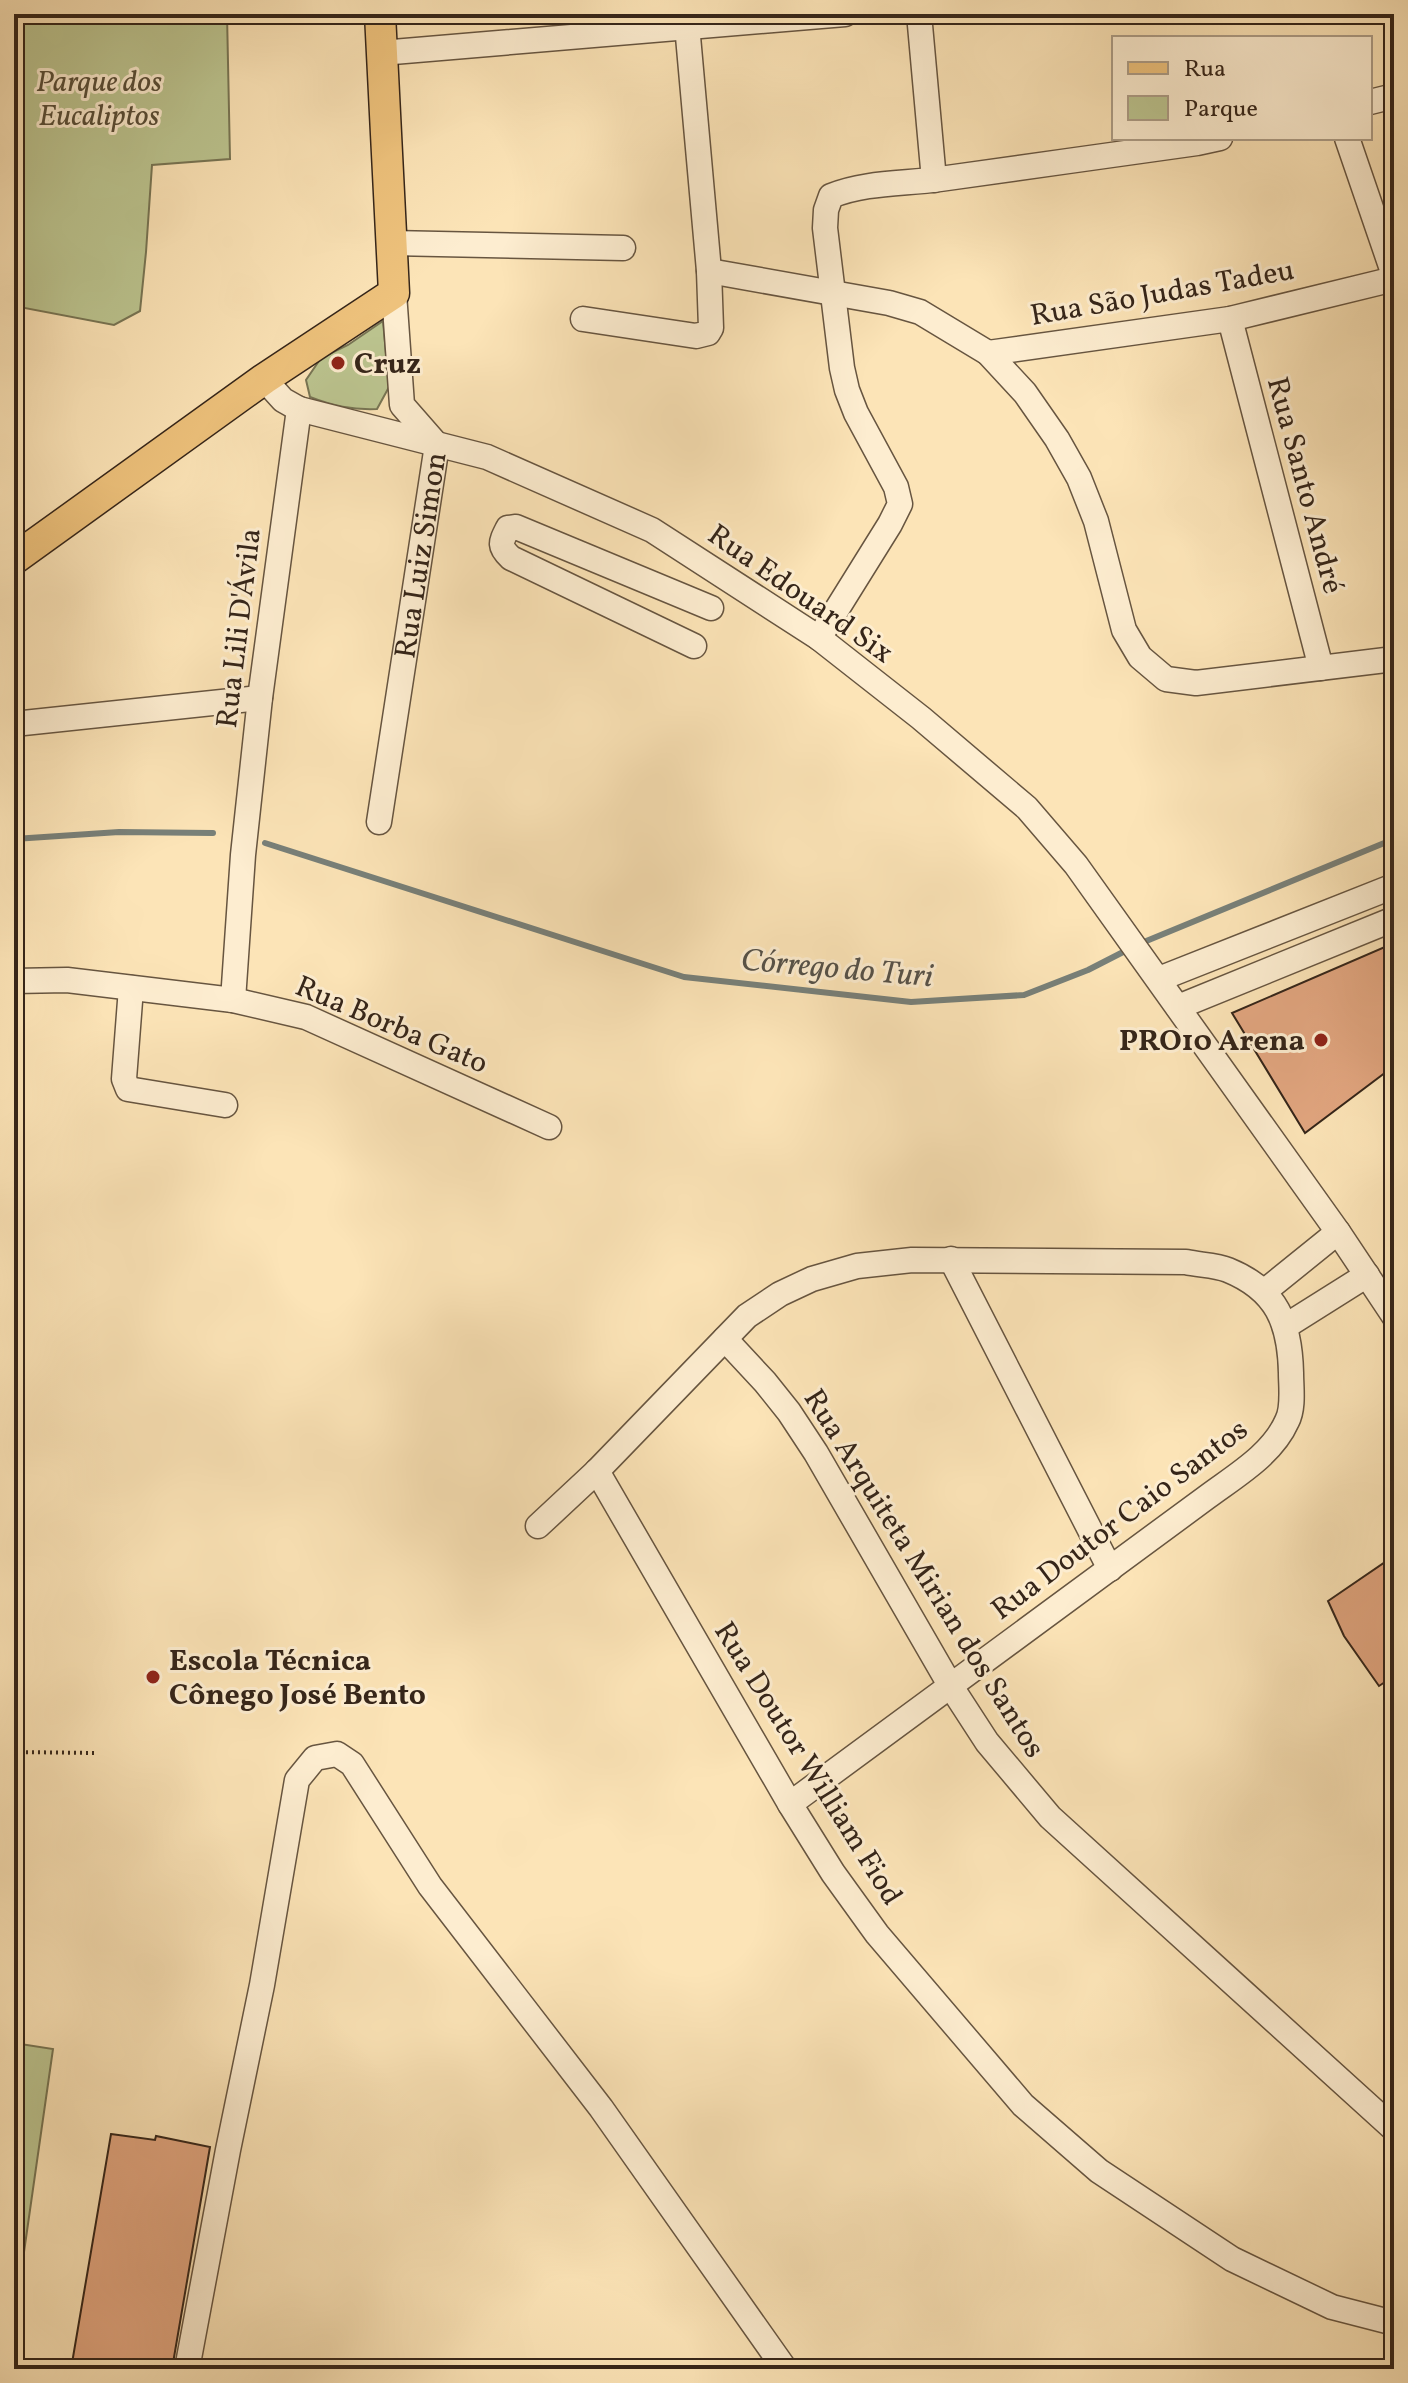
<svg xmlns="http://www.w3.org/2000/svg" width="1408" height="2383" font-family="Vollkorn,serif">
<rect width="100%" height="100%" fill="#fce4b7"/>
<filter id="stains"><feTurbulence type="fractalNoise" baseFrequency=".0025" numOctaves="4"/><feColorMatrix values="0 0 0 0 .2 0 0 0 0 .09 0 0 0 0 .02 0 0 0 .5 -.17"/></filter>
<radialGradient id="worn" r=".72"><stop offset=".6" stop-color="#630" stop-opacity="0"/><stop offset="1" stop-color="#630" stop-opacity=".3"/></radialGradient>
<g fill="#bcc590" stroke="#787554" stroke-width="2">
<path d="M14 14H227L230 159 152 165 146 252 140 311 114 325 14 306Z"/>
<path d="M383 321 389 387 377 409C352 410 333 406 310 397L306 380 321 358 348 345Z"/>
<path d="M14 2043 53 2049 15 2315H14Z"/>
</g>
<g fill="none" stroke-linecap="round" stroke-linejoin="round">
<g stroke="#788079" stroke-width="6">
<path d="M14 839 119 832 213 833"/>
<path d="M265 843 684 977 911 1002 1024 995 1088 970 1129 949"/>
<path d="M1139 944 1394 839"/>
</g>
</g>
<g fill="#e1a57f" stroke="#352519" stroke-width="2">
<path d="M1394 943V1066L1305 1133 1232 1013Z"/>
<path d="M1394 1556V1676L1379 1686 1344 1636 1328 1601Z"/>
<path d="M111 2134 155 2140 156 2136 210 2147 172 2369H71Z"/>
</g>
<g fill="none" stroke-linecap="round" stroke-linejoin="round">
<g stroke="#675540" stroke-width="27">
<g id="minor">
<path d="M919 14 934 180"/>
<path d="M381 53 845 14"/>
<path d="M1370 102 1394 96"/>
<path d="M1347 138 1394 275"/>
<path d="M391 243 623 248"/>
<path d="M709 271 889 303 920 312 988 353 1025 393 1057 439 1079 478 1096 521 1124 630 1140 657 1166 679 1196 683 1394 659"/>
<path d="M583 319 696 336 708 333 711 328 709 271 686 14"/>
<path d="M1230 319 1321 668"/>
<path d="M988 353 1230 319 1394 279"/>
<path d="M264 379 283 400 299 409 487 457 652 530 819 638 921 718 1027 808 1076 865 1338 1232 1394 1316"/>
<path d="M819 638 890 524 900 504 896 487 856 413 847 390 842 368 825 228 826 210 831 196C865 182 904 184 940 179 1026 167 1111 155 1197 143L1220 138"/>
<path d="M694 646 511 558C498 546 501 542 508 528L516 527 711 608"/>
<path d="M14 724 260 698"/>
<path id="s1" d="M379 822 437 445 402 405 394 293"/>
<path d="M1159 979 1394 886"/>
<path d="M14 981 67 980 233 1000 306 1017 549 1127"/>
<path d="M131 988 124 1079 128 1089 225 1105"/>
<path d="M233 1000 243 855 260 698 299 409"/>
<path d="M1178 1007 1394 919"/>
<path d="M951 1259 1110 1569"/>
<path d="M1265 1291 1338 1232"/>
<path d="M1286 1326 1367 1275"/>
<path d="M725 1339 765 1382 789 1412 816 1453 950 1685 987 1742 1050 1817 1394 2129"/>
<path d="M597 1471 790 1804 833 1873 877 1934 1023 2105 1099 2171 1232 2259 1332 2307 1394 2323"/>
<path d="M538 1526 597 1471 747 1316 780 1294 812 1279 857 1266 912 1260 1186 1262C1199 1265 1216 1265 1228 1270 1277 1290 1290 1323 1291 1373 1291 1387 1294 1408 1287 1421 1272 1455 1235 1476 1207 1497L790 1804"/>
<path d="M187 2369 228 2150 262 1985 297 1780 315 1758 337 1754 352 1764 430 1886 601 2108 785 2369"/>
</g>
</g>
<g stroke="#352519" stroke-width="33">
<path id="major" d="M14 559 264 379 394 293 380 14"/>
</g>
<path stroke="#352519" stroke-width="4" stroke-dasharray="2 4" stroke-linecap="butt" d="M14 1752 96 1753"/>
<use href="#minor" stroke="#fdedd0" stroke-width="24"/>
<use href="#major" stroke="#eec27c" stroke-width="30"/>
</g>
<g fill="#8f2418" stroke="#fdedd0" stroke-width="3">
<circle cx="338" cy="363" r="8"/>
<circle cx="1321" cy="1040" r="8"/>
<circle cx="153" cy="1677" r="8"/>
</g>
<g text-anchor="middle" stroke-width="6" stroke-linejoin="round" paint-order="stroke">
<g font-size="30" font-style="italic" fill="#574d37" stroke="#fdedd0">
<text x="99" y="91">Parque dos<tspan x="99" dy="34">Eucaliptos</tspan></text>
</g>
<g font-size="30" fill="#352519" stroke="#fdedd0">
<text transform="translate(1162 292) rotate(-10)" y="10">Rua São Judas Tadeu</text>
<text transform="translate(1306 485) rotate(75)" y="10">Rua Santo André</text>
<text dy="10" stroke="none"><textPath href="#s1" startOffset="270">Rua Luiz Simon</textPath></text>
<text transform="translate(801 593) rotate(35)" y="10">Rua Edouard Six</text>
<text transform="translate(238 628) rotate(-83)" y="10">Rua Lili D'Ávila</text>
<text transform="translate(392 1024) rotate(23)" y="10">Rua Borba Gato</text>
<text transform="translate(1119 1519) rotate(-37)" y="10">Rua Doutor Caio Santos</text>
<text transform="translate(925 1573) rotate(58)" y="10">Rua Arquiteta Mirian dos Santos</text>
<text transform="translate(809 1763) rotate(58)" y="10">Rua Doutor William Fiod</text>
</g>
<g font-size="30" font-weight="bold" fill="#352519" stroke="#fdedd0" text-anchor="start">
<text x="354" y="373">Cruz</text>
<text x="1305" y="1050" text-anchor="end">PRO10 Arena</text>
<text x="169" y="1670">Escola Técnica<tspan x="169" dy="34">Cônego José Bento</tspan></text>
</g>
<g font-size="32" font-style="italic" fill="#565249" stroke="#fdedd0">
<text transform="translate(837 967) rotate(5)" y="11">Córrego do Turi</text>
</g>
</g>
<rect width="1408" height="2383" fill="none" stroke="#fce4b7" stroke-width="48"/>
<rect x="16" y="16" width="1376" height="2351" fill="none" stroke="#352519" stroke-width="4"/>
<rect x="24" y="24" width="1360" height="2335" fill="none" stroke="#352519" stroke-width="2"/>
<rect x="1112" y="36" width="260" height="104" fill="#fdedd0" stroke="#ad9d87" stroke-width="2"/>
<rect x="1128" y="62" width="40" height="12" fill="#eec27c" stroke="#ad9d87" stroke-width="2"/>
<text x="1184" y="76" font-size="24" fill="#352519">Rua</text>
<rect x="1128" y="96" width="40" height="24" fill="#bcc590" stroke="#ad9d87" stroke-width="2"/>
<text x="1184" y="116" font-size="24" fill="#352519">Parque</text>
<rect width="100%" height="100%" filter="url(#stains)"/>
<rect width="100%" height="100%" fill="url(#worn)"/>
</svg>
